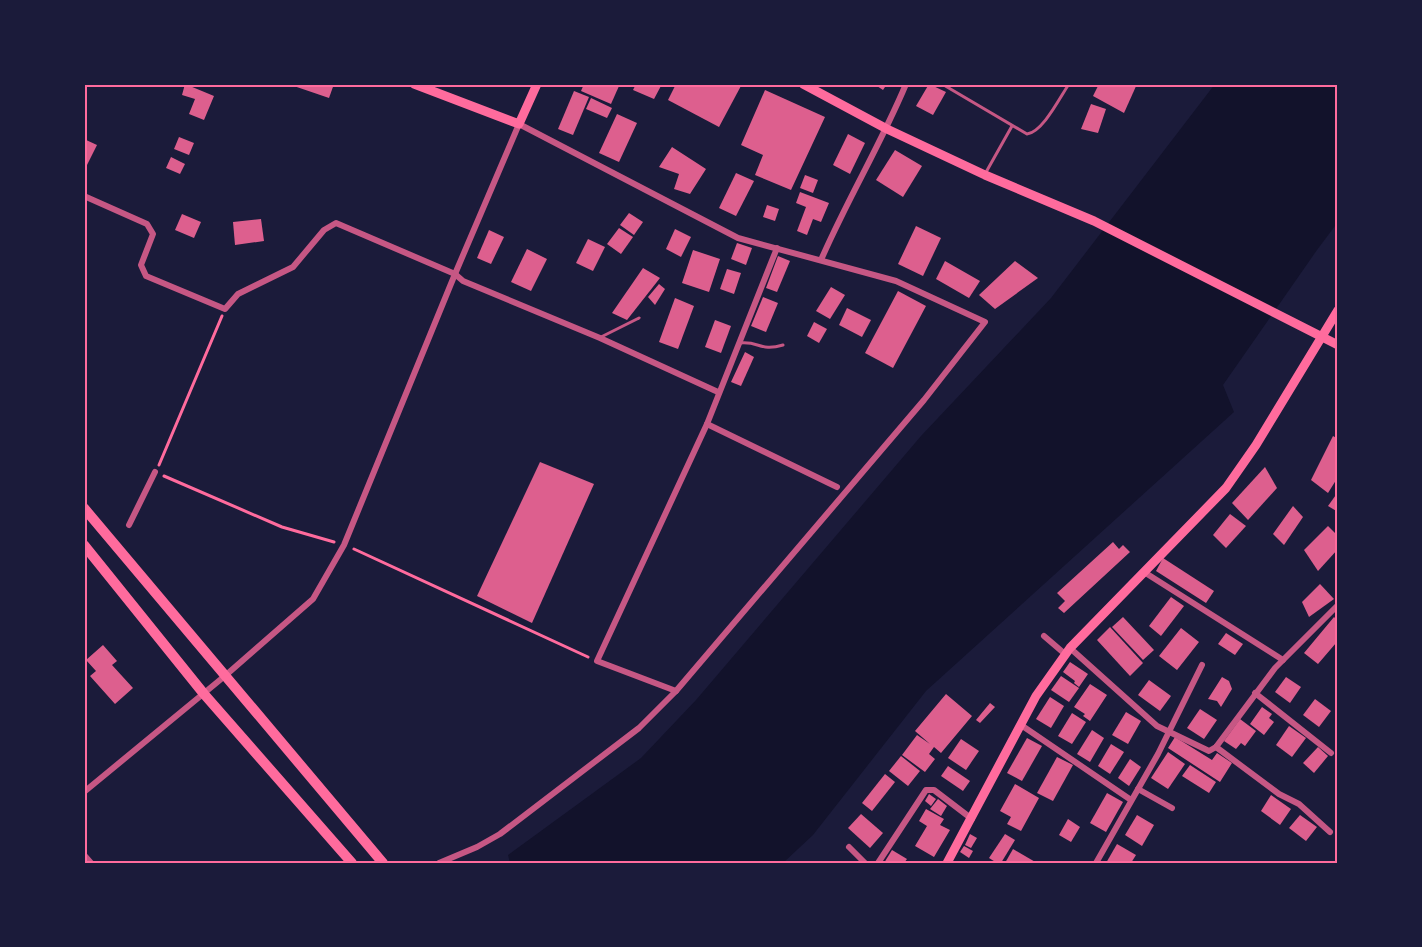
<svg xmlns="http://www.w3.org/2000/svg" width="1422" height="947" font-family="'Open Sans',sans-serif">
<rect width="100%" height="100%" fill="#1b1b3a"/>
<path fill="#12122b" d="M1215 84H1338V222L1317 250 1223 385 1234 412 926 691 813 835 783 863H510L508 855 641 758 696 700 921 436 1051 298Z"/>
<g fill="#dd5f8e">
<path d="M185 84 214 96 204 120 189 114 195 99 182 95Z"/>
<path d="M288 84H334L329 98Z"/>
<path d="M584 84H615L619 86 611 104 581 91Z"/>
<path d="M636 84H662L654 99 633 90Z"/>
<path d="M676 84H742L719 127 668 100Z"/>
<path d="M874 84H887L883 90Z"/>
<path d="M929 84 946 92 933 115 916 106Z"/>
<path d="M1099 84H1137L1124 113 1093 96Z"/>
<path d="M765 90 825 117 791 190 755 175 763 155 741 145Z"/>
<path d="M574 91 589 97 573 135 558 129Z"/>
<path d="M591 98 612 108 607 118 586 109Z"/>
<path d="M1091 104 1106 109 1098 133 1081 129Z"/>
<path d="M617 114 637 123 619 162 599 153Z"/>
<path d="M848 134 865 143 850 174 833 165Z"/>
<path d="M179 137 194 143 189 155 174 149Z"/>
<path d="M84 139 97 145 86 167 84 166Z"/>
<path d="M672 147 706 169 690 194 674 189 679 174 659 167Z"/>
<path d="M895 150 922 166 903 197 876 180Z"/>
<path d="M171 157 185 164 180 174 166 168Z"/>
<path d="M736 173 754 181 736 216 719 208Z"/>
<path d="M805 175 818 180 813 193 800 188Z"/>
<path d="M800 192 829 203 821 222 813 219 807 235 797 231 806 207 796 203Z"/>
<path d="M767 205 779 209 775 221 763 217Z"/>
<path d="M629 213 643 222 634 235 620 225Z"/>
<path d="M182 214 201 222 194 238 175 230Z"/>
<path d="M261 219 264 241 235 245 233 222Z"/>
<path d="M916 226 941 238 923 276 898 264Z"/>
<path d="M619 228 633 237 621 254 607 244Z"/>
<path d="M675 229 691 237 681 257 666 249Z"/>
<path d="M489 230 504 237 491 264 477 258Z"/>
<path d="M588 239 605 247 593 271 576 263Z"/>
<path d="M737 243 752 248 746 265 731 259Z"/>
<path d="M527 249 547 259 531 291 511 282Z"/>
<path d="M693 250 720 259 709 292 682 283Z"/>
<path d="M778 256 790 261 777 292 766 288Z"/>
<path d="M945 261 980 281 969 298 936 279Z"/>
<path d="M1015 261 1038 278 995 309 979 295Z"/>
<path d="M643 268 660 278 627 320 612 313Z"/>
<path d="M727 269 741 273 734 294 720 289Z"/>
<path d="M659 284 665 289 655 305 648 297Z"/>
<path d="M831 287 845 295 830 319 816 311Z"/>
<path d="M898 291 926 306 893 368 865 353Z"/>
<path d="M763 297 778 303 766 332 751 326Z"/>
<path d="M675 298 694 306 678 349 659 342Z"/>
<path d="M847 308 871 320 862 337 839 325Z"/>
<path d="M715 320 731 326 721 353 705 347Z"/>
<path d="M814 322 827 329 819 343 807 336Z"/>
<path d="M745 352 754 357 741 386 731 382Z"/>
<path d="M1333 436 1338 439V477L1328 493 1311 480Z"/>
<path d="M540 462 594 484 532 623 477 596Z"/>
<path d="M1265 467 1277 488 1248 520 1232 503Z"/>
<path d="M1338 492V512L1328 506Z"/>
<path d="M1293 506 1303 517 1284 545 1273 534Z"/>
<path d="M1230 514 1246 526 1226 548 1213 535Z"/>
<path d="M1328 526 1338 536V549L1318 571 1304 550Z"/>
<path d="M1113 542 1119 549 1123 545 1130 552 1064 613 1058 608 1065 601 1057 593Z"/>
<path d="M1163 558 1214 591 1206 603 1156 571Z"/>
<path d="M1320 584 1334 599 1309 617 1302 602Z"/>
<path d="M1171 597 1184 606 1161 636 1149 626Z"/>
<path d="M1123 617 1154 650 1143 660 1112 627Z"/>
<path d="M1334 617 1338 621V645L1336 643 1318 664 1304 653Z"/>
<path d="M1110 627 1143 663 1130 676 1097 640Z"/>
<path d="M1181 628 1199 642 1177 670 1159 656Z"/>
<path d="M1226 633 1243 644 1235 655 1218 644Z"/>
<path d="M103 645 117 661 112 665 133 688 115 704 90 676 96 671 86 660Z"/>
<path d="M1070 662 1088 674 1079 687 1074 683 1075 681 1063 672Z"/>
<path d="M1061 676 1079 688 1069 702 1051 690Z"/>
<path d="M1222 677 1229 681 1232 689 1221 707 1217 701 1208 699Z"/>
<path d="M1286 677 1301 687 1290 703 1275 692Z"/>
<path d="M1149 680 1171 696 1160 711 1138 695Z"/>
<path d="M1090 684 1107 695 1090 721 1083 716 1085 714 1074 707Z"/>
<path d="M946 694 972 716 941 753 934 747 929 754 935 759 925 772 902 755 917 735 930 744 915 731Z"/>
<path d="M1050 697 1064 706 1051 728 1036 719Z"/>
<path d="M1315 699 1331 711 1319 727 1303 715Z"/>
<path d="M990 703 995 707 980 723 976 720Z"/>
<path d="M1262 707 1272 714 1269 718 1274 722 1264 735 1250 724Z"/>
<path d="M1200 709 1217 720 1204 739 1187 728Z"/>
<path d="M1126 712 1141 721 1128 744 1112 735Z"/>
<path d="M1072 713 1086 722 1072 744 1058 736Z"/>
<path d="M1240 719 1256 731 1245 746 1241 743 1236 749 1224 741Z"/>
<path d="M1289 726 1306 738 1292 757 1276 745Z"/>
<path d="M1092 730 1104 738 1090 762 1077 754Z"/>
<path d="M1175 737 1212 760 1217 753 1232 763 1220 782 1168 748Z"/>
<path d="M1027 738 1042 746 1022 781 1007 773Z"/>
<path d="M961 739 979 751 966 770 948 758Z"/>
<path d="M1111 744 1124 752 1110 774 1098 766Z"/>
<path d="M1318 747 1328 756 1314 773 1303 763Z"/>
<path d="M1168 752 1185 764 1168 789 1151 778Z"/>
<path d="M901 756 920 771 908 786 889 771Z"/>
<path d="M1057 757 1073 765 1053 801 1037 793Z"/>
<path d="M1130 759 1141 767 1129 786 1118 778Z"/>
<path d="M1190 765 1216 782 1209 793 1182 776Z"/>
<path d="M948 766 970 781 963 791 941 776Z"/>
<path d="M885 774 895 782 872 811 862 803Z"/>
<path d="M1015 784 1039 798 1021 831 1007 824 1011 817 1000 811Z"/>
<path d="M1107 793 1123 802 1106 832 1090 823Z"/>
<path d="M929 794 936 799 931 806 925 801Z"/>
<path d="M1271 795 1291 809 1280 825 1261 811Z"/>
<path d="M938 799 947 806 941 816 930 809Z"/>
<path d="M926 809 944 819 940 825 950 830 934 857 915 846 927 826 919 821Z"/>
<path d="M861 814 883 833 870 848 848 828Z"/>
<path d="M1137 815 1154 825 1142 846 1125 835Z"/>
<path d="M1300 815 1317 827 1306 841 1289 828Z"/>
<path d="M1068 819 1080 827 1071 842 1059 835Z"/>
<path d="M970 834 977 838 971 848 965 845Z"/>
<path d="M1005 834 1015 840 1001 863H997L989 858Z"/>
<path d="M1117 844 1136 855 1131 863H1106Z"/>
<path d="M964 846 973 851 969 858 960 852Z"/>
<path d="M1013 849 1037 863H1005Z"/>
<path d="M892 850 907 859 904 863H884Z"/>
</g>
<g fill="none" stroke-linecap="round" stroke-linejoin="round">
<g stroke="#ff6b9d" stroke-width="3">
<path d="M159 465 222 316"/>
<path d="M164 476 282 527 334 542"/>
<path d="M354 549 588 657"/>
</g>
<g stroke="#c65784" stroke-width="3">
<path d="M942 84 1027 134C1043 132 1060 97 1069 84"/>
<path d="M985 174 1012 126"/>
<path d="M601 337 639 318"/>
<path d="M740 343C760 341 760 352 783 345"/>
</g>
<g stroke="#c65784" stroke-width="6">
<path d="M84 196 147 224 153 234 141 265 146 276 225 309 238 294 293 267 324 230 336 223 455 274 463 281 600 338 718 392"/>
<path d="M821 260C847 200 881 144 906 84"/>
<path d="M707 424 837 487"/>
<path d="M129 525 155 472"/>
<path d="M1144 572 1283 660"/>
<path d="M1044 636 1065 654"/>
<path d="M1070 648 1157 726 1209 751 1216 747 1275 668 1338 605"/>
<path d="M1255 693 1331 753"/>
<path d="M1021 725 1131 800"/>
<path d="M1216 747 1279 794 1299 804 1330 832"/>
<path d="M1138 789 1172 808"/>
<path d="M84 792 226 675 313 599 344 545 455 274 519 124 738 238 896 281 985 322 924 400 676 691"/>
<path d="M849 847 865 863"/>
<path d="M84 855 91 863"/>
<path d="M439 863 477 847 500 834 639 728 676 691 597 661 707 424 777 248"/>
<path d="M878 863 926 790H934L972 819"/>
<path d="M1096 863 1158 754 1202 665"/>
</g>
<g stroke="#ff6b9d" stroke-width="9">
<path d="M414 84 519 124 537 84"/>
<path d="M803 84 887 129 985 175 1094 221 1338 345"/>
<path d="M947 863 1036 696 1070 648 1226 488 1256 445 1338 310"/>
</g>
<g stroke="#ff6b9d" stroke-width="10">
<path d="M84 508 383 863"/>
<path d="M84 545 204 694 352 863"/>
</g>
</g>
<rect width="1422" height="947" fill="none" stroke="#1b1b3a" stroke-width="171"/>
<rect x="86" y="86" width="1250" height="776" fill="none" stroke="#ff6b9d" stroke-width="2"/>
</svg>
